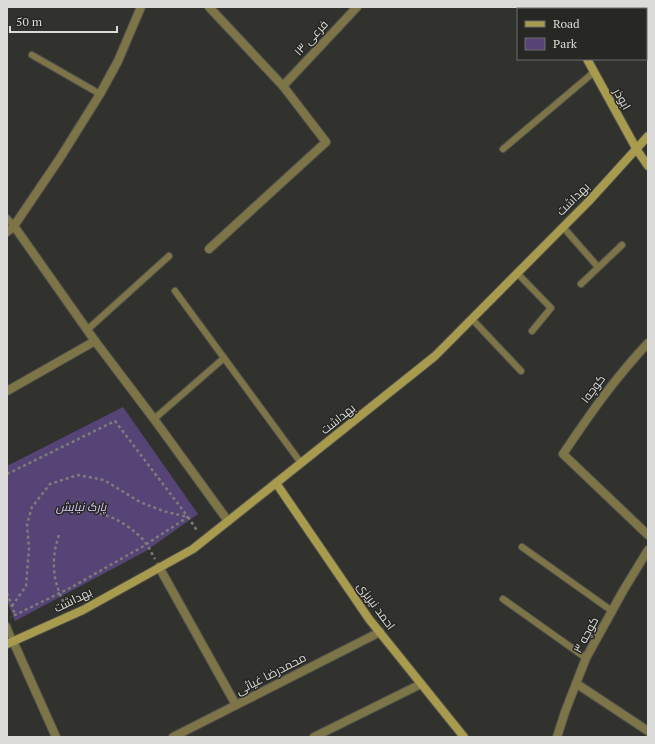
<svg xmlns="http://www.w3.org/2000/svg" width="655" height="744" font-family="'PT Serif',Cairo,serif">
<rect width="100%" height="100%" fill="#31312e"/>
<path fill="#564476" d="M123 407 198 514 146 551 15 621 7 601V466Z"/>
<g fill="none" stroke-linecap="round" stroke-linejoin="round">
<g stroke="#50504d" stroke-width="8">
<g id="lane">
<path d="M32 55 100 94"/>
<path d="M503 149 594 72"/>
<path d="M7 218 14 226"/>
<path d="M563 227 598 267"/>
<path d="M517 273 551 308 532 331"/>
<path d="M581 284 622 245"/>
<path d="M175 291 301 463"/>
<path d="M472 319 521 371"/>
<path d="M87 330 169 256"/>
<path d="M154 419 224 358"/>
<path d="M522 547 612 611"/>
<path d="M503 599 586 658"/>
<path d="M7 626 13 641"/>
</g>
</g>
<g stroke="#50504d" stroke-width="10">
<g id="street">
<path d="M283 86 357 7"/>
<path d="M14 226 95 341 154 419 228 521"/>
<path d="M7 232 14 226 60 158 100 94 118 61 141 7"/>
<path d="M209 249 326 142 283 86 209 7"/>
<path d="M648 343C615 378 590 414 563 454L648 535"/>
<path d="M7 391 95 341"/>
<path d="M159 567 236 705"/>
<path d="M13 641 56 737"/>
<path d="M577 684 648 731"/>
<path d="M173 737 380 632"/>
<path d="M314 737 421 684"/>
<path d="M557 737 565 712 586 658 623 591 648 550"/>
</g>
</g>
<g stroke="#50504d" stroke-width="10">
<g id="secondary">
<path d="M558 7 559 9"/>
<path d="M587 59 637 150 648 166"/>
<path d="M276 483 369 619 464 737"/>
<path d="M7 644 83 610 193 549 276 483 435 356 589 201 648 136"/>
</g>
</g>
<g stroke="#7c7c7a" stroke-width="2.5" stroke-dasharray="3 3" stroke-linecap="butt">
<path d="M7 474 115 421 188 517 142 547 72 587 11 617"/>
<path d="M100 514C115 516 139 532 147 545 150 549 152 554 155 559"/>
<path d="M59 535C50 562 53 582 66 607"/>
<path d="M7 593 15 614"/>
<path d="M12 606 26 586 29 548 27 524 32 507 50 484 78 475 104 480 140 502 163 511 188 517 198 532"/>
</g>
<use href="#lane" stroke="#7d7547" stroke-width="6"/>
<use href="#street" stroke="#7d7547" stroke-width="8"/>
<use href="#secondary" stroke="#a89b4e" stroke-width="8"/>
</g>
<g text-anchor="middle" stroke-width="3" stroke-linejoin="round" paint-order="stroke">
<g font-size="12" fill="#dbdbd9" stroke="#272724">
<text transform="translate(311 38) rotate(-47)" y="4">فرعی ۱۳</text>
<text transform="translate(622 99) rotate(61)" y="4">ابوذر</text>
<text transform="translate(573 199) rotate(-45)" y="4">بهداشت</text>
<text transform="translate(593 389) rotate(-53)" y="4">کوچه۱</text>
<text transform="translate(338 419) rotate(-39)" y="4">بهداشت</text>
<text transform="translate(73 600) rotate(-26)" y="4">بهداشت</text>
<text transform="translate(376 606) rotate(54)" y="4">احمد نیریزی</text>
<text transform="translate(586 635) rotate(-62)" y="4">کوچه ۳</text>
<text transform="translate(271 674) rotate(-27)" y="4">محمدرضا غیاثی</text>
</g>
<g font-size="12" font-style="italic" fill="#d8c8fa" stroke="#272724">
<text x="81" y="511">پارک نیایش</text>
</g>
</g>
<rect width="655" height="744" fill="none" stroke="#dbdbd9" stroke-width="16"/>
<rect x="517" y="8" width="130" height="52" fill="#272724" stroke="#6f6f6c"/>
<rect x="525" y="21" width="20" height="6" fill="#a89b4e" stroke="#6f6f6c"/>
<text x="553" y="28" font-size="12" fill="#dbdbd9">Road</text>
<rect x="525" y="38" width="20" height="12" fill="#564476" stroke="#6f6f6c"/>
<text x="553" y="48" font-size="12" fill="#dbdbd9">Park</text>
<path d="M10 26v6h107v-6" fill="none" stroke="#dbdbd9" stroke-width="2"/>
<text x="16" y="26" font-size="12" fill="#dbdbd9" stroke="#272724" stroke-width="3" paint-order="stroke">50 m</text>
</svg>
